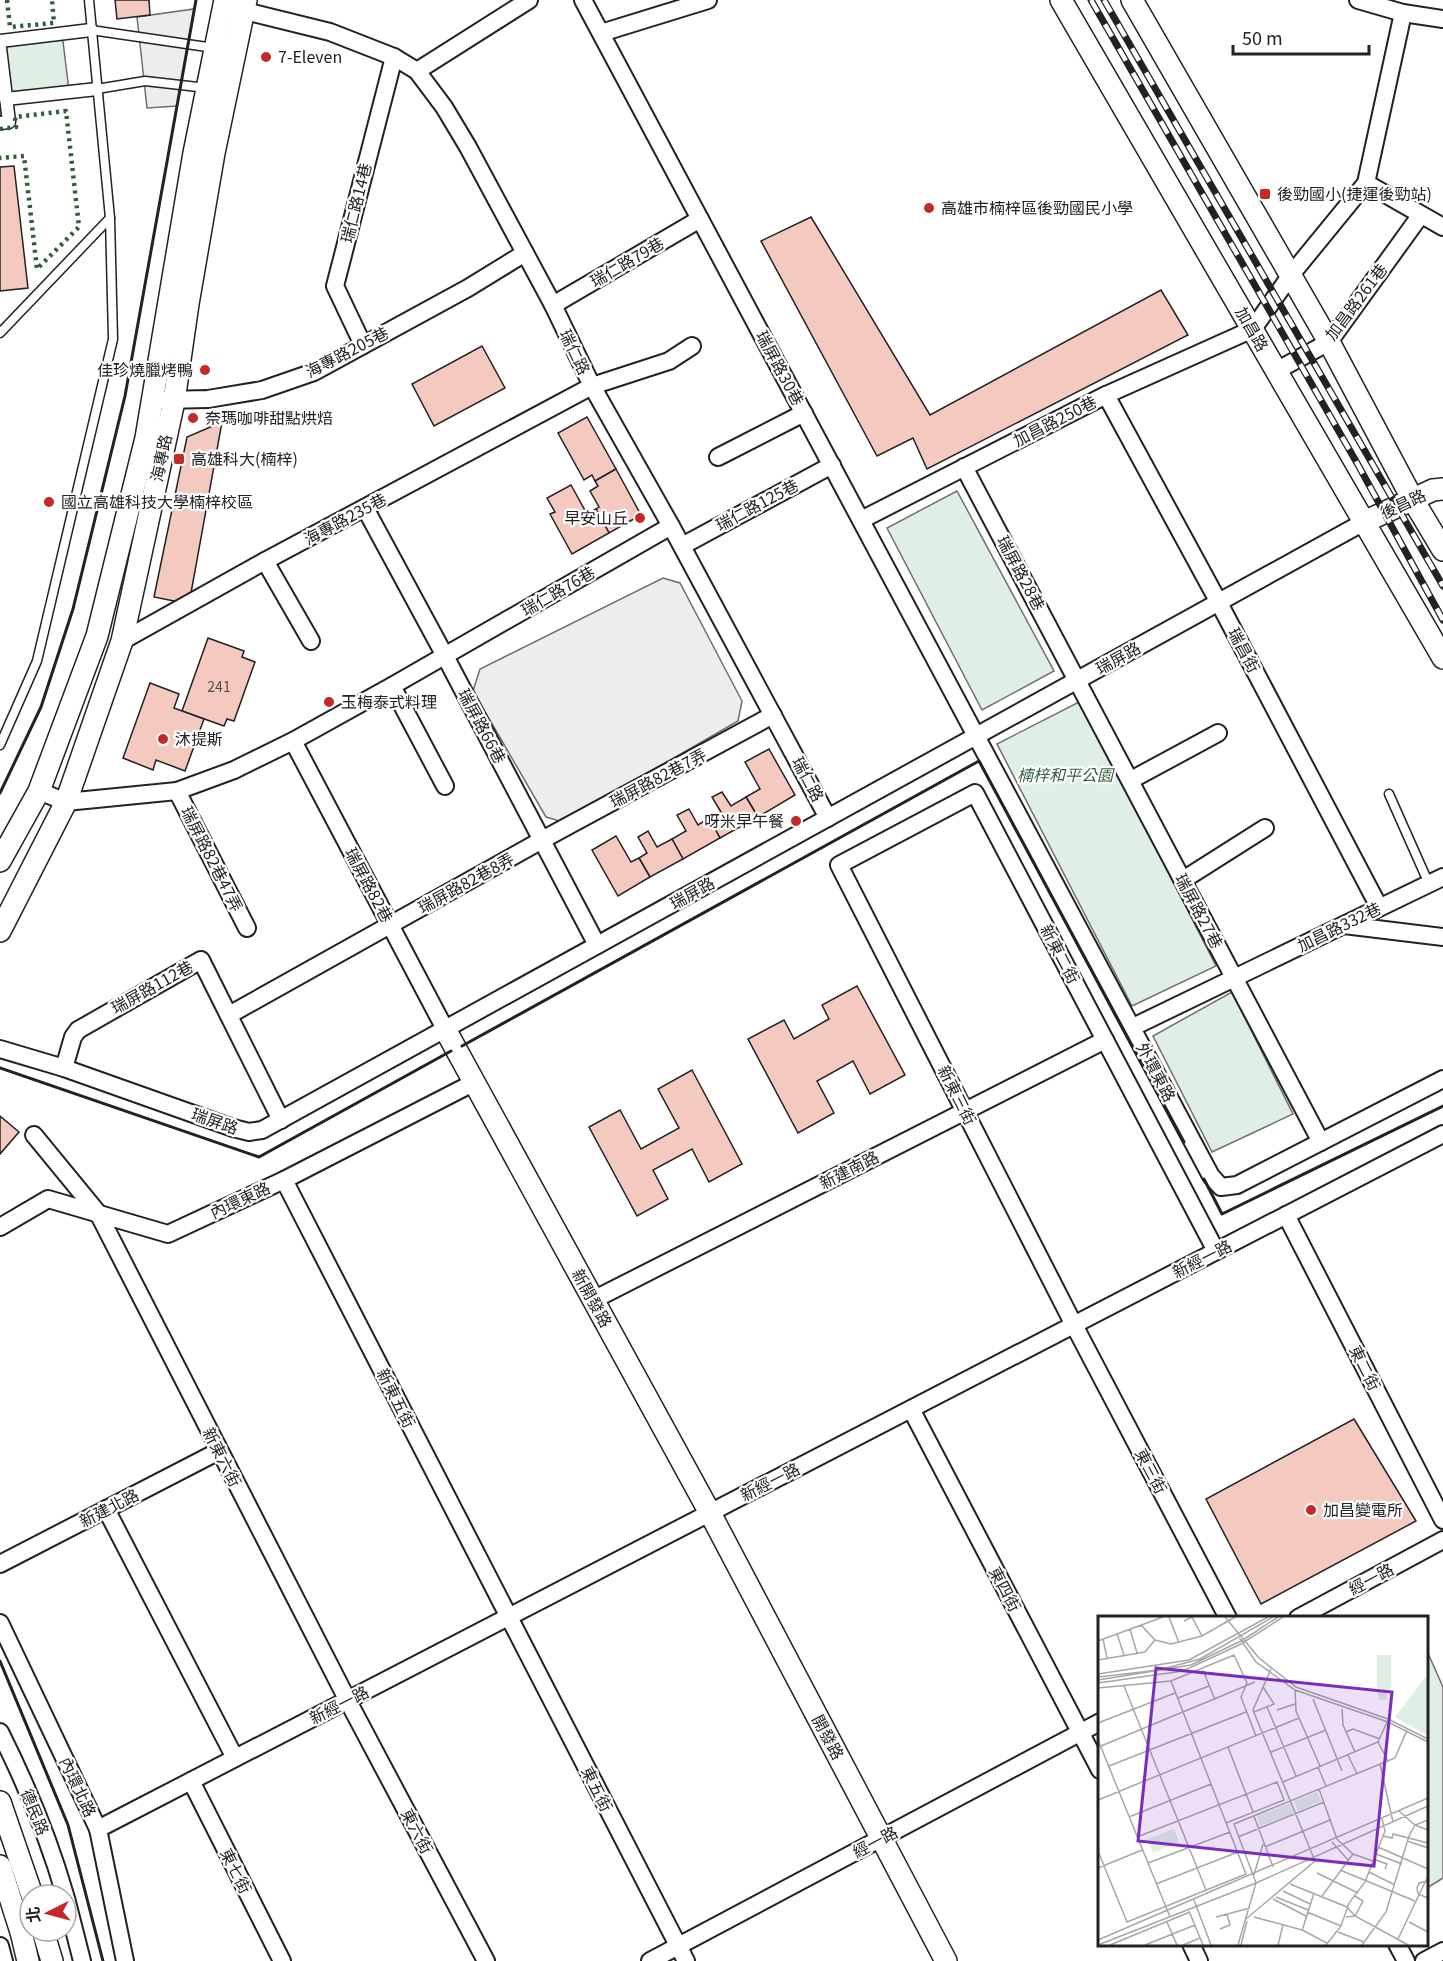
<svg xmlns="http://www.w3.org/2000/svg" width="1443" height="1961" font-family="Georgia,'Noto Sans TC',serif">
<rect width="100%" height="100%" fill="#fff"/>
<g fill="#e0efe3" stroke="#6f6f6f" stroke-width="1.5">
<path d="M62 33 69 91 6 99 9 122 0 123V41Z"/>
<path d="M957 491 1054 671 982 710 887 528Z"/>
<path d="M1081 701 1216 966 1132 1006 997 744Z"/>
<path d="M1232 992 1293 1114 1212 1152 1153 1036Z"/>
<path d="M1427 1651 1443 1687V1878L1427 1888Z"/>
</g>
<g fill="#ededed" stroke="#6f6f6f" stroke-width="1.5">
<path d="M194 9 177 106 147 108 137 17Z"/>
<path d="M663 578 680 583 742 701 738 721 563 822 546 817 473 691 480 669Z"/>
</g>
<g fill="#f3c9c0" stroke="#222" stroke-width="1.5">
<path d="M115 0H149L150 15 117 19Z"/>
<path d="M14 166 28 288 0 291V167Z"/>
<path d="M811 217 930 415 1161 290 1188 335 927 469 913 438 877 456 761 241Z"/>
<path d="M482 346 505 388 434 426 412 384Z"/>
<path d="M587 417 616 469 595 481 592 475 584 480 558 433Z"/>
<path d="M222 422 189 604 154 597 187 437Z"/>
<path d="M616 469 641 515 609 533 596 509 599 507 590 491 598 486 595 481Z"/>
<path d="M571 485 587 514 596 509 609 533 572 554 550 514 555 512 547 498Z"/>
<path d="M208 638 244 651 242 657 255 662 234 721 227 719 224 726 182 711Z"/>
<path d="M150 683 179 694 174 708 204 719 185 771 156 760 153 770 123 758Z"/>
<path d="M769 749 795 795 758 817 746 797 760 789 745 762Z"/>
<path d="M722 792 731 806 746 797 758 817 720 838 709 818 721 812 712 797Z"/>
<path d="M689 809 698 825 709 818 720 838 683 859 672 839 686 831 677 815Z"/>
<path d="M648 831 657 847 672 839 683 859 650 877 639 858 647 853 638 837Z"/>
<path d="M616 836 631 862 639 858 650 877 618 896 592 850Z"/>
<path d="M857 986 905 1075 870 1094 853 1061 817 1081 834 1113 798 1133 748 1039 784 1020 794 1039 829 1019 822 1005Z"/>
<path d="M692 1070 742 1164 709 1182 692 1149 653 1170 668 1199 637 1216 589 1127 620 1110 641 1149 679 1128 658 1089Z"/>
<path d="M0 1116 19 1132 0 1154Z"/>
<path d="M1354 1419 1416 1521 1261 1604 1206 1499Z"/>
</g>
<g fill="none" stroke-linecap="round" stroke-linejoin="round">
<g stroke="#222" stroke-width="11">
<g id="service">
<path d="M91 30 214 48"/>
<path d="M97 89 145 81 207 88"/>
<path d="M0 333 110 218 89 0"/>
<path d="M0 745 37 661 113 339 110 218"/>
<path d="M1389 794 1429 884"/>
</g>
</g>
<g stroke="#222" stroke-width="15">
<g id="pedestrian">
<path d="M0 41 91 30"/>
<path d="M0 48 9 122 0 123"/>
<path d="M6 99 97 89"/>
</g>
</g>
<g stroke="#222" stroke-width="20">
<g id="minor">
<path d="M583 0 1211 1176 1221 1187 1237 1185 1443 1079"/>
<path d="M1358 0 1403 13 1443 19"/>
<path d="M233 8 330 32 394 57 417 71 444 107 468 147 553 305 592 386 671 526 828 818"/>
<path d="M601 33 708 0"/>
<path d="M417 71 529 0"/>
<path d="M1366 183 1443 227"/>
<path d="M553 305 700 219"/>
<path d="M363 345 335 286 394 57"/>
<path d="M1276 371 1329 342 1420 216"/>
<path d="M1106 395 1218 601 1379 907"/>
<path d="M162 400 208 399 262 390 314 372 468 288 525 253"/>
<path d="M718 457 804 413"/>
<path d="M964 467 1321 1142"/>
<path d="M365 508 445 656 597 945"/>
<path d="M861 520 1106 395 1253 329 1290 276 1366 183 1403 13"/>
<path d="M682 546 832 465"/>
<path d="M265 561 311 641"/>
<path d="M122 641 265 561 592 386 669 361 692 346"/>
<path d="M392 686 445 786"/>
<path d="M293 741 445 1029"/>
<path d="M1131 780 1218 733"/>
<path d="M39 791 66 802 177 791 234 770 293 741 392 686 671 526"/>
<path d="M177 791 247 928"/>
<path d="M1183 880 1265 828"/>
<path d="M1344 925 1443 937"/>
<path d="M229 1015 542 840 773 715"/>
<path d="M1133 1027 1443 877"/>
<path d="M0 1049 64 1068 233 1128 249 1132 262 1130 1364 522"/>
<path d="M64 1068 73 1037 78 1030 201 960 281 1120"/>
<path d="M34 1135 98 1213 348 1701 486 1961"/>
<path d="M284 1180 686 1961"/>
<path d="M1286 1215 1443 1520"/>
<path d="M0 1227 48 1199 168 1234 284 1180 473 1083"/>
<path d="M1216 1251 975 793 839 865 1074 1325 1228 1618"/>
<path d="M593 1300 1105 1040"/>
<path d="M911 1409 1100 1770"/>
<path d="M106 1509 235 1758"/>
<path d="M0 1564 219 1451"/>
<path d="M1298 1618 1443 1540"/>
<path d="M0 1623 98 1829 125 1961"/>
<path d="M0 1732C26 1784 49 1839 65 1895"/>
<path d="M191 1781 282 1961"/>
<path d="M98 1829 1443 1134"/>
<path d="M66 1898 82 1961"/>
<path d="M1191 1944 1199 1961"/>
<path d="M1397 1944 1406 1961"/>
<path d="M0 1946 4 1961"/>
<path d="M650 1961 1100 1722"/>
<path d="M1424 1961 1443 1951"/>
</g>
</g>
<g stroke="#222" stroke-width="24">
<g id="tertiary">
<path d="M1061 0 1443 658"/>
<path d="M1132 0 1329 342 1413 500 1443 550"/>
<path d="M1364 522 1433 490 1443 489"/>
<path d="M0 861 39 791 97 636 146 438 194 153 225 0"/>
<path d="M0 931 66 802 122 641 174 401 188 304 214 153 246 0"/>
<path d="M445 1029 710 1513 946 1961"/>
<path d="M0 1802 32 1895"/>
<path d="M0 1866 21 1932 28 1961"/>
<path d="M43 1931 52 1961"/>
</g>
</g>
<use href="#service" stroke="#fff" stroke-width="8"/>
<use href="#pedestrian" stroke="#fff" stroke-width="12"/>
<use href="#minor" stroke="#fff" stroke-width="16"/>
<use href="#tertiary" stroke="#fff" stroke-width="21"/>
<g stroke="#222" stroke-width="7">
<g id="rail">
<path d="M1091 0 1357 463 1443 620"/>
<path d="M1104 0 1443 586"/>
</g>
</g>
<use href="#rail" stroke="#fff" stroke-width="4.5" stroke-dasharray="14" stroke-linecap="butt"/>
<g stroke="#2f5e38" stroke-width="4.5" stroke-dasharray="3 4.5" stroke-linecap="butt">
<path d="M7 0 10 27 54 23 52 0"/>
<path d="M0 129 16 127 15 117 66 111 79 227 37 269 24 156 0 158"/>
</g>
<g stroke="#222" stroke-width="3">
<path d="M0 793 41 707 73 609 125 396 196 0"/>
<path d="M462 1046 979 761 1184 1142"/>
<path d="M0 1068 259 1157 451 1051"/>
<path d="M1204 1179 1222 1214 1443 1106"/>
<path d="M0 1661 68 1825 103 1961"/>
</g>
</g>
<g fill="#c62828" stroke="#fff" stroke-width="2">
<circle cx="266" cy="57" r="6"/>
<rect x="1259" y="188" width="12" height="12" rx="3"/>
<circle cx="929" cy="208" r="6"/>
<circle cx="205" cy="370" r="6"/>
<circle cx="193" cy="418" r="6"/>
<rect x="173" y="453" width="12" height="12" rx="3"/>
<circle cx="49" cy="502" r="6"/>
<circle cx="640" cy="518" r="6"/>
<circle cx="329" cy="702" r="6"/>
<circle cx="163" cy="739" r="6"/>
<circle cx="796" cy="821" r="6"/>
<circle cx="1311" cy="1510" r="6"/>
</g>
<g text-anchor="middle" stroke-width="4.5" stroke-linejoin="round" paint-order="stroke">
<g font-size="14" fill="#564c4a">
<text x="219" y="692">241</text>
</g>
<g font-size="16" fill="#222" stroke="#fff" text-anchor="start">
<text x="278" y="63">7-Eleven</text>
<text x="1277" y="200">後勁國小(捷運後勁站)</text>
<text x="941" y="214">高雄市楠梓區後勁國民小學</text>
<text x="193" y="376" text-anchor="end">佳珍燒臘烤鴨</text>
<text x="205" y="424">奈瑪咖啡甜點烘焙</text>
<text x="191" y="465">高雄科大(楠梓)</text>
<text x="61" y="508">國立高雄科技大學楠梓校區</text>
<text x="628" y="524" text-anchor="end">早安山丘</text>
<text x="341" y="708">玉梅泰式料理</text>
<text x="175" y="745">沐提斯</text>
<text x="784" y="827" text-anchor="end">呀米早午餐</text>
<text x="1323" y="1516">加昌變電所</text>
</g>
<g font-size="16" fill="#222" stroke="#fff">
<text transform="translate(356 203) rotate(-76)" y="6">瑞仁路14巷</text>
<text transform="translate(627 262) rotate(-30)" y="6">瑞仁路79巷</text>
<text transform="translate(1356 302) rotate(-53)" y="6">加昌路261巷</text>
<text transform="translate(1252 329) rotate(60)" y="6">加昌路</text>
<text transform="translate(347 352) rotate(-27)" y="6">海專路205巷</text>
<text transform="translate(575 352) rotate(64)" y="6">瑞仁路</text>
<text transform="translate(780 368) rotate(62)" y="6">瑞屏路30巷</text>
<text transform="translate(1055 421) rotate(-27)" y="6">加昌路250巷</text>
<text transform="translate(161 458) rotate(-78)" y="6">海專路</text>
<text transform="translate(1403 504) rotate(-25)" y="6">後昌路</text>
<text transform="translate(757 505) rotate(-28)" y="6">瑞仁路125巷</text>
<text transform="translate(345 519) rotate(-28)" y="6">海專路235巷</text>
<text transform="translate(1021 573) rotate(62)" y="6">瑞屏路28巷</text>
<text transform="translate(558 591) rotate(-30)" y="6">瑞仁路76巷</text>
<text transform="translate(1244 650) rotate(62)" y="6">瑞昌街</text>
<text transform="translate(1118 658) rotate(-29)" y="6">瑞屏路</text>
<text transform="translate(482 726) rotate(62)" y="6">瑞屏路66巷</text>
<text transform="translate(658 778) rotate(-28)" y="6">瑞屏路82巷7弄</text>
<text transform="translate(808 779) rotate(62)" y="6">瑞仁路</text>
<text transform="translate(212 859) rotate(63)" y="6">瑞屏路82巷47弄</text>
<text transform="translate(466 883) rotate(-29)" y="6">瑞屏路82巷8弄</text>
<text transform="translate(369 885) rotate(62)" y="6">瑞屏路82巷</text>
<text transform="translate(692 893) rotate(-29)" y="6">瑞屏路</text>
<text transform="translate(1199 911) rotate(62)" y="6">瑞屏路27巷</text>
<text transform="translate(1339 927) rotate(-26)" y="6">加昌路332巷</text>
<text transform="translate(1060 954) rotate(62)" y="6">新東二街</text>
<text transform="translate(152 987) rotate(-29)" y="6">瑞屏路112巷</text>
<text transform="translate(1156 1072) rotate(62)" y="6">外環東路</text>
<text transform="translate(957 1095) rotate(63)" y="6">新東三街</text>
<text transform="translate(215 1121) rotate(19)" y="6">瑞屏路</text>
<text transform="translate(849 1170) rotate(-27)" y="6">新建南路</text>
<text transform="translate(240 1200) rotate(-25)" y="6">內環東路</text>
<text transform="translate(1202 1259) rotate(-27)" y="6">新經一路</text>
<text transform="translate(592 1298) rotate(61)" y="6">新開發路</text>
<text transform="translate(1365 1368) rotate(63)" y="6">東二街</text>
<text transform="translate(396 1398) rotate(63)" y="6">新東五街</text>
<text transform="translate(222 1457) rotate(63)" y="6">新東六街</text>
<text transform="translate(1151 1471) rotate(62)" y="6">東三街</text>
<text transform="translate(770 1482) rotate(-27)" y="6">新經一路</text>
<text transform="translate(109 1508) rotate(-27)" y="6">新建北路</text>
<text transform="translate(1371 1579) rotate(-28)" y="6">經一路</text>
<text transform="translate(1005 1589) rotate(62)" y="6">東四街</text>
<text transform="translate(339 1705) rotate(-27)" y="6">新經一路</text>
<text transform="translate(828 1737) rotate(62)" y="6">開發路</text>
<text transform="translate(78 1787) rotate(65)" y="6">內環北路</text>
<text transform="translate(597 1789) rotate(63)" y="6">東五街</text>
<text transform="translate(35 1812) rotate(68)" y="6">德民路</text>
<text transform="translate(417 1831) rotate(62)" y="6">東六街</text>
<text transform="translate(875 1842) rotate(-28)" y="6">經一路</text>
<text transform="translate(236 1871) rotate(63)" y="6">東七街</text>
</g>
<g font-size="16" font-style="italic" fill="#2f5e38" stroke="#fff">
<text x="1065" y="781">楠梓和平公園</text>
</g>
</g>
<g transform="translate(1098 1616)">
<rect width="330" height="330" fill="#fff"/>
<path d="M279 39H293V76H289V83L282 84 279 76ZM330 58V120L297 101ZM219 176 223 185 200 195 196 185ZM192 187 196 198 162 210 159 200ZM76 213 81 226 55 237 49 223Z" fill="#e0efe3"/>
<path fill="none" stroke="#a7a7a7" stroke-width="1.5" d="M71 1 81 27M127 1 161 42 198 71 290 103 330 123M86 5 94 1 104 20M43 9 57 24 73 28 104 20 137 1M32 13 39 37M19 18 26 39M140 20 158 46 197 74 290 106 330 126M5 23 9 42M0 25 65 1M0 44 47 36 57 24M105 54 117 84M0 58 91 44 170 1M0 61 61 54 102 43 175 1M0 64 93 49 145 24 180 1M0 67 85 55 143 28 185 1M26 70 108 274M0 72 73 65 136 39 149 67 143 81 158 120M197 73 198 95 222 150M80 82 111 70M215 83 244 155M169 91 198 160M244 93 245 109 257 136M179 94 197 88M156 96 176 88 165 71M0 107 77 77M248 116 255 113 282 123M0 124 72 301M280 126 290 145M3 130 157 66M130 131 155 196M173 136 228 114M250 139 259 158M282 148 295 206M11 150 148 96M220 151 228 170M185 166 280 126 290 104M221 173 239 223 255 238 275 245M0 184 201 102M301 195 317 209 330 214M156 200 175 251M31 201 113 168M285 220 294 222 295 218 330 227M39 221 179 166 186 184 128 207M140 221 226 186M309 225 330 232M234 226 250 244M167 231 232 204M280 231 330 253M0 235 29 306 148 258 73 65M278 238 304 248M275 243 289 248 287 253M50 247 132 216M0 252 44 234M242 254 317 285M271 256 297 269M219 257 260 277M156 259 165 228M330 265 321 267 319 272 320 278 330 282M58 268 140 236M192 268 249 291 257 300 310 329M185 275 212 288M224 280 255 238M178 281 210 294M175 283 208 300M96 284 113 329M91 295 105 329M209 296 243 310M118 301 152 292M156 301 204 314 229 327M248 301 257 300 265 285 257 280M148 303 217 245 155 94 173 53M69 306 79 329M311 306 330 316M122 313 132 309 129 298M204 315 216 277M240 316 266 326M300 323 330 260M0 324 330 182M0 329 158 267 330 190M12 329 92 296M47 329 97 309M85 329 102 322M140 329 158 267 136 208 297 142 309 114M143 329 149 305M180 329 185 309M228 329 243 310 251 287 267 266 287 215 284 203M264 329 288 296 311 220 317 209 330 204"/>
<path fill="#7b2cbf" fill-opacity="0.15" stroke="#7b2cbf" stroke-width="3" d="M58 52 294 76 276 250 40 225Z"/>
<rect width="330" height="330" fill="none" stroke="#222" stroke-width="3"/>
</g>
<g transform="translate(48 1913) rotate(264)"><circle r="28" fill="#ffffff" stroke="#a7a7a7" stroke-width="1.5"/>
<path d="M0-4.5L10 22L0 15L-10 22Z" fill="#c62828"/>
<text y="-9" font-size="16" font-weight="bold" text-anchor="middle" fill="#222222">北</text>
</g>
<path d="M1233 45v9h136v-9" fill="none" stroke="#222222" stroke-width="3"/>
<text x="1242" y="45" font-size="18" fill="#222222" stroke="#ffffff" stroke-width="4.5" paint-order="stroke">50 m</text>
</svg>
